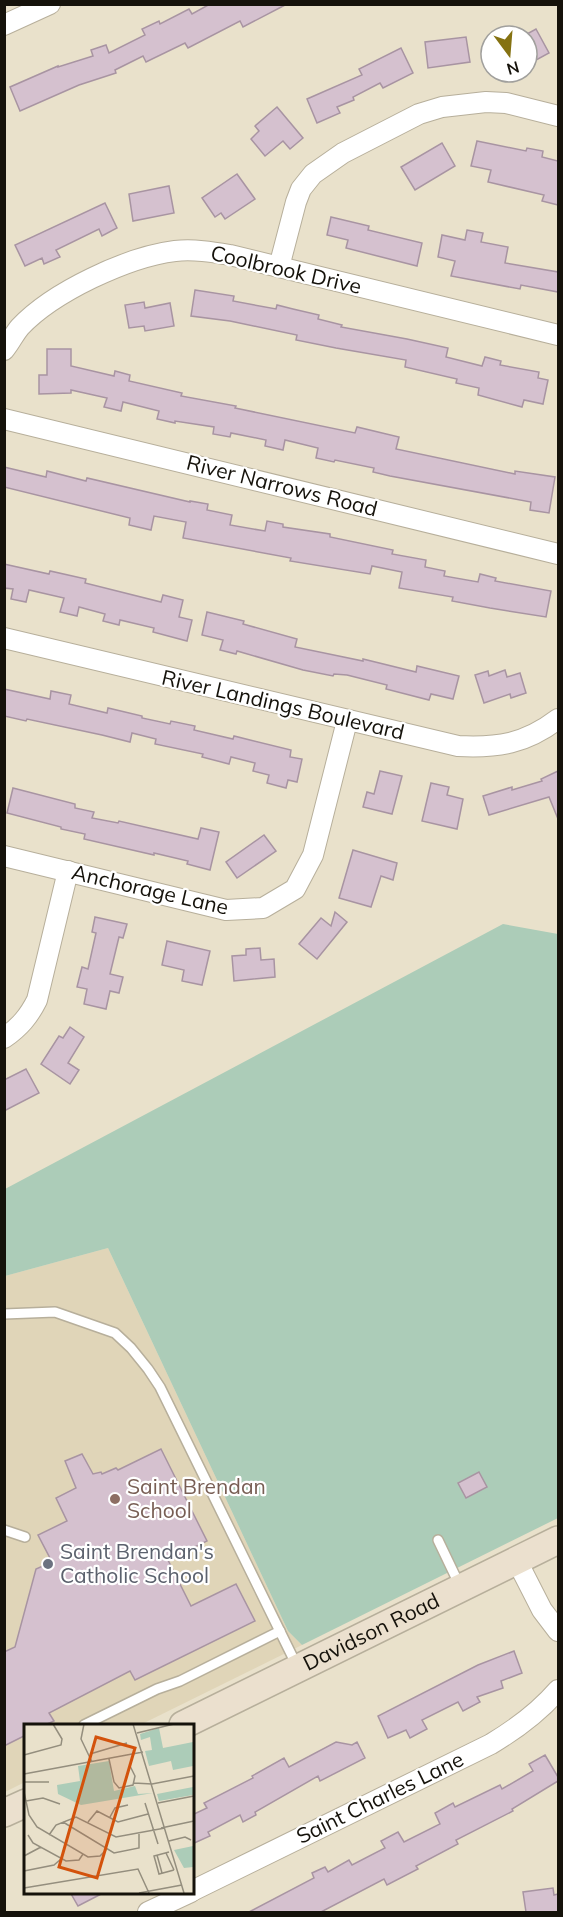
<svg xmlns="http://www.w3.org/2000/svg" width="563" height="1917" font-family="Mulish,sans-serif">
<rect width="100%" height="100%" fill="#e9e1cb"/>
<path fill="#e0d5b8" d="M108 1248 288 1631 302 1645 140 1725H26L25 1782 5 1792V1276Z"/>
<path fill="#acccb8" d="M503 924 558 934V1518L302 1645 288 1631 108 1248 5 1276V1189Z"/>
<g fill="#d5c1cf" stroke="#a894a2" stroke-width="1.5">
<path d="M210 4H287L243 27 240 21 188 48 185 43 146 62 143 56 115 70 116 73 79 85 20 111 10 87 58 66V67L93 56 91 50 106 45 109 53 145 35 142 29 159 21 160 24 189 9 192 14Z"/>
<path d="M536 29 549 53 527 65V34Z"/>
<path d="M466 37 470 62 428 68 425 42Z"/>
<path d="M401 48 413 73 383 88 380 83 353 97 354 100 337 107 340 113 317 123 307 99 362 75 359 69Z"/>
<path d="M277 107 303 138 290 149 283 141 265 156 251 139 259 131 255 126Z"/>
<path d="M477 141 526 151 527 148 543 151 542 157 558 161V205L542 201 544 195 488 182 491 170 471 166Z"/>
<path d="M442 143 455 166 415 190 401 167Z"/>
<path d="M237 174 255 199 225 219 221 213 215 217 202 198Z"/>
<path d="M169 186 174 213 133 221 129 194Z"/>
<path d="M105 203 117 228 102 236 99 229 56 250 60 257 44 264 42 258 25 266 15 245Z"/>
<path d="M331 217 369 226 368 230 422 243 417 266 346 248 348 240 327 235Z"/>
<path d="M467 230 483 233 481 242 508 247 505 263 558 272V292L521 285 520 289 451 276 455 261 438 257 442 235 465 240Z"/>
<path d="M195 290 234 296 233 301 276 309 277 305 293 309 319 315 318 319 342 325 341 327 407 339 448 348 446 357 482 366 485 357 501 361 500 365 539 372 538 378 548 380 543 404 524 400 522 407 478 395 479 388 456 383 457 379 405 367 406 360 336 348 296 340 297 335 230 321 191 316Z"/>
<path d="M144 302 145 308 170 303 174 326 145 331 144 326 129 328 125 305Z"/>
<path d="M47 349H71V366L114 376 115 371 130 375 129 381 182 393 181 396 236 406 235 408 355 433 357 427 399 437 396 449 515 474V471L555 477 549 513 530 510 531 502 390 476 373 472 374 468 335 460 334 462 316 458 318 448 285 440 283 450 265 446 266 440 231 433 230 437 213 434 214 427 175 421V423L157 419 159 411 123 402 121 411 104 407 107 398 71 390V393L39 394V375H47Z"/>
<path d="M4 467 46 477 47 471 86 481 87 478 190 502V501L208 504 207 510 232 515 230 525 265 531 267 521 283 524V527L330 534V537L393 550 392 554 426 560 425 567 445 571 444 576 478 582 480 574 496 578 495 581 551 591 546 617 490 608 452 601 453 597 399 588 402 572 372 566 370 574 290 561 291 558 183 538 186 522 154 516 151 530 129 525 130 518 4 487Z"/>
<path d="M4 564 49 574 50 571 86 579 85 583 161 602 163 595 183 600 179 617 192 620 187 641 153 632 154 628 120 620 119 625 103 621 105 614 79 607 77 616 60 612 64 598 29 590 26 602 11 599 13 589 4 588Z"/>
<path d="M207 612 244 621 243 624 297 639 295 647 363 661V659L416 672 417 666 459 676 453 699 431 694 429 700 386 689 387 685 347 675 334 674 333 676 303 670 237 651 236 654 220 650 223 640 202 635Z"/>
<path d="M505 670 507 677 520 673 526 693 511 698 510 694 484 703 475 675 488 671 489 676Z"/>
<path d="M4 689 50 699 51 691 71 695 69 704 107 713 108 708 142 716V718L170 724 171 721 195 726 194 730 233 739 234 736 291 750 290 757 302 759 297 782 288 780 286 788 267 783 269 775 253 771 255 763 231 757 229 764 202 757 203 754 155 744 156 739 132 733 130 742 102 735 27 719 26 721 4 716Z"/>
<path d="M380 771 402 776 392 814 363 807 367 792 374 794Z"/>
<path d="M558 771V819L549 797 489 815 483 796 512 787V790L542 781 541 779Z"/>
<path d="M431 783 449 787 447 795 463 799 457 829 422 821Z"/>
<path d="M13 788 75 804V808L94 812 92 818 118 823 119 821 198 839 201 828 219 832 210 870 187 864 188 861 154 853V855L84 839 85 834 61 829V827L7 813Z"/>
<path d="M264 835 276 851 237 878 226 862Z"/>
<path d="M353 850 397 863 393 880 381 876 371 907 339 898Z"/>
<path d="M335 912 347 922 317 959 299 944 321 918 331 926Z"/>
<path d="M95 917 127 924 123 938 119 937 110 974 123 977 119 993 110 991 106 1009 84 1004 87 989 77 987 82 967 88 969 96 933 92 932Z"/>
<path d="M167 941 210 951 202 985 182 981 184 970 162 965Z"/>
<path d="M260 948 261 960 274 959 275 977 234 981 232 956 246 955V949Z"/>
<path d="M70 1027 84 1037 68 1063 79 1070 70 1084 41 1064 59 1036 63 1038Z"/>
<path d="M26 1069 39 1093 4 1111V1080Z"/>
<path d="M161 1449 207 1541 168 1560 191 1606 236 1584 255 1621 135 1680 130 1671 49 1713 54 1721 45 1725H26V1735L4 1746V1652L15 1647 36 1569 52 1562 38 1535 67 1521 56 1498 76 1488 65 1461 82 1454 93 1474 101 1472 102 1474 116 1468 118 1470Z"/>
<path d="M479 1472 487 1487 466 1498 458 1483Z"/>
<path d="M514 1651 522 1673 501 1681 503 1688 477 1697 480 1702 463 1711 458 1702 422 1720 427 1729 410 1738 406 1730 388 1738 378 1716 478 1665Z"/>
<path d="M336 1742 352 1745 357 1742 365 1758 320 1781 318 1776 255 1812 256 1815 243 1822 240 1815 208 1832 210 1836 192 1844V1815L207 1808 204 1803 253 1778 252 1776 284 1758 289 1767Z"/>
<path d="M545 1755 558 1777V1781L512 1809 513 1811 456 1840 458 1844 416 1866 418 1869 387 1885 384 1879 321 1912H249L314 1878 312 1873 325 1867 328 1872 349 1860 352 1865 385 1848 381 1841 398 1832 404 1842 440 1824 435 1813 453 1803 455 1807 500 1785 502 1789 533 1771 529 1764Z"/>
<path d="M553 1888 554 1895 558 1894V1912H526L523 1892Z"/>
<path d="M70 1892H105L78 1906Z"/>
</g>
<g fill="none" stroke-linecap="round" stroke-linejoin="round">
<g stroke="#b7af9b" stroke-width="12">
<g id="lane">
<path d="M4 1314 55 1312 115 1333 131 1348 148 1369 160 1387 297 1666"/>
<path d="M4 1530 25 1537"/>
<path d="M438 1540 460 1586"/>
<path d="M84 1725 157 1689 180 1681 280 1631"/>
</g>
</g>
<g stroke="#b7af9b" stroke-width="22">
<g id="street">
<path d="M4 25 50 4"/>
<path d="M279 267 296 202 301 189 313 174 343 153 419 114 442 107 486 102 506 103 558 116"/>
<path d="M4 350C10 343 14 334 20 327 53 292 127 257 175 251 194 249 212 252 230 255L558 335"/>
<path d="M4 419 558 554"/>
<path d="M4 638 458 746C498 748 525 744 558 719"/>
<path d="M4 856 226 910 263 908 295 889 313 855 347 721"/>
<path d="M4 1038C20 1027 29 1016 37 1000L68 871"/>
<path d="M517 1561 542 1610 558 1631"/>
<path d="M192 1891 491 1744C516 1729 539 1712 558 1690"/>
<path d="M148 1912 191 1892"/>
</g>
</g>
<g stroke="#b7af9b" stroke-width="30">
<g id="secondary">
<path id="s1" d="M183 1725 558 1540"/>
<path d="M4 1813 26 1803"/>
</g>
</g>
<use href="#lane" stroke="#fff" stroke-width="9"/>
<use href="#street" stroke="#fff" stroke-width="20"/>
<use href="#secondary" stroke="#ebe0ce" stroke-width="27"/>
</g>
<circle fill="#8d6e63" stroke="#fff" stroke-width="2" cx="115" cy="1499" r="6"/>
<circle fill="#6b7280" stroke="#fff" stroke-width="2" cx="48" cy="1564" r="6"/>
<g text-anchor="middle" stroke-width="4.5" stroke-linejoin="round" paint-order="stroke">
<g font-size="21" fill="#15120b" stroke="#fff">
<text transform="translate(286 270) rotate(13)" y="7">Coolbrook Drive</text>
<text transform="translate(282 486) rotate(14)" y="7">River Narrows Road</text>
<text transform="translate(283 705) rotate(13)" y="7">River Landings Boulevard</text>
<text transform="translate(150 890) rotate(13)" y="7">Anchorage Lane</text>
<text dy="7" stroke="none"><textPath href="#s1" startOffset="210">Davidson Road</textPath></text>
<text transform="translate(380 1798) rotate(-26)" y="7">Saint Charles Lane</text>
</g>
<g font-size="21" fill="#785e54" stroke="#fff" text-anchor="start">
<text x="127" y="1494">Saint Brendan<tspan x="127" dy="24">School</tspan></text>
</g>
<g font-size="21" fill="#5b616d" stroke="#fff" text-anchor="start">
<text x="60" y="1559">Saint Brendan's<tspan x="60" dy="24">Catholic School</tspan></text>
</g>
</g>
<g transform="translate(24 1724)">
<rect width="170" height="170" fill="#e9e1cb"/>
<path d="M135 4 139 24 169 18V42L149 46 147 37 125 42 121 27 128 26 126 13 117 16 116 10ZM85 37 90 67 111 62 114 70 129 69 57 81 34 70 33 61 56 57 54 42ZM169 63V71L135 77 133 70ZM169 122V143L160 144 150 126Z" fill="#acccb8"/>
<path fill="none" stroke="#948e7e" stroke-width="1.5" d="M60 0 57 15 68 38M109 0 160 169M113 9 150 0M66 30 103 19M0 31 37 21 38 15 29 0M85 35 90 58 95 64 109 61 111 52 106 42M0 44V63M0 50 119 28M1 58H25M110 59 128 60 170 52M0 68 5 91 13 103 64 133 76 132 82 126M2 77 19 74 36 80M121 79 134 120M134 79 170 72M86 93 91 84 104 81M39 98 90 129 115 124V110M64 98 73 87 94 98 124 90M137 104 170 97M4 111 9 119 42 137 55 136 59 130M25 111 32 101 52 93 92 113 141 104M145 117 161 113 167 116M145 128 130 132 132 139 135 150 150 146M142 129 150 146M133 131 138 149M0 132 17 123M0 147 30 141 37 135M0 164 114 145 125 169M115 169 158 161"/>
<path fill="#d3520c" fill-opacity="0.15" stroke="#d3520c" stroke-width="3" d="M72 13 111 24 73 154 35 143Z"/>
<rect width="170" height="170" fill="none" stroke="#15120b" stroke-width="3"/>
</g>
<rect width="563" height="1917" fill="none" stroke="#15120b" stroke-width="12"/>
<g transform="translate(509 54) rotate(164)"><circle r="28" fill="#ffffff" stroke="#a1a09d" stroke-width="1.5"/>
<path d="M0-4.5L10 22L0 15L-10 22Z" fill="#857212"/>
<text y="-9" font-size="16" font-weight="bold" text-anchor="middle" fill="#15120b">N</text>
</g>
</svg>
